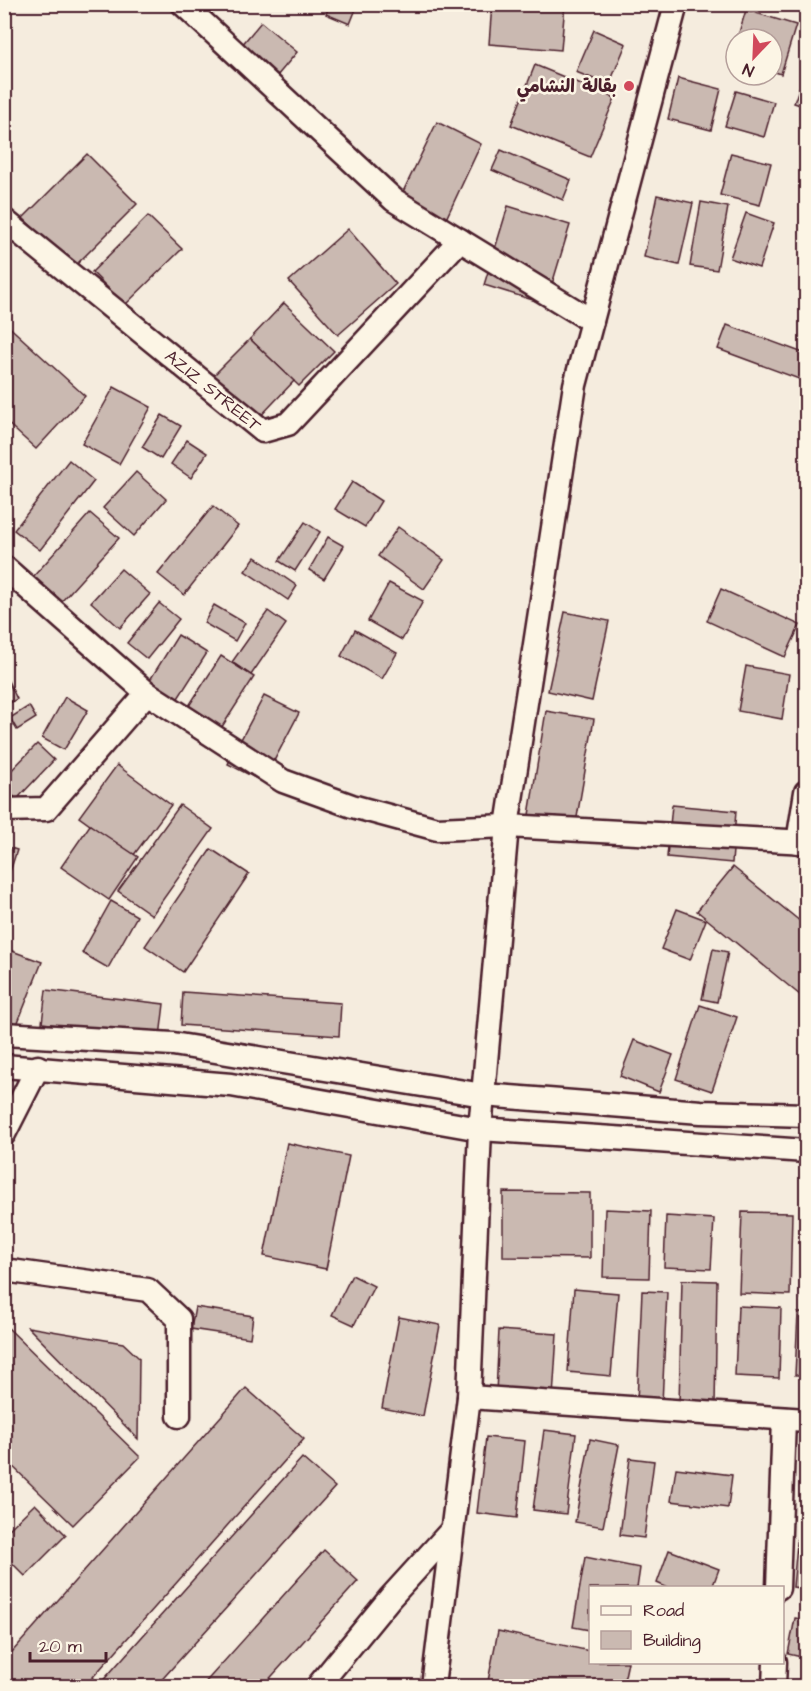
<svg xmlns="http://www.w3.org/2000/svg" width="811" height="1691" font-family="'Architects Daughter','Playpen Sans Arabic',sans-serif">
<rect width="100%" height="100%" fill="#f5ecde"/>
<filter id="ink" filterUnits="userSpaceOnUse"><feTurbulence type="fractalNoise" baseFrequency=".0167" numOctaves="2"/><feDisplacementMap in="SourceGraphic" scale="12" xChannelSelector="R" yChannelSelector="G"/><feConvolveMatrix kernelMatrix="1 2 1 2 8 2 1 2 1" color-interpolation-filters="sRGB"/></filter>
<g filter="url(#ink)">
<g fill="#cab9b1" stroke="#4a1f2b" stroke-width="1.5">
<path d="M330 4H358L350 24 326 14Z"/>
<path d="M492 4H565L561 50 489 44Z"/>
<path d="M746 10 796 25 781 74 772 71V39H737Z"/>
<path d="M261 22 297 52 272 82 236 52Z"/>
<path d="M594 30 626 44 609 85 576 72Z"/>
<path d="M535 65 615 98 590 157 511 125Z"/>
<path d="M804 74 806 75V107L794 103Z"/>
<path d="M678 78 721 89 711 130 668 119Z"/>
<path d="M736 91 774 102 764 137 725 126Z"/>
<path d="M437 122 481 144 445 221 399 200Z"/>
<path d="M501 150 571 180 563 200 492 170Z"/>
<path d="M731 153 771 163 760 205 720 195Z"/>
<path d="M87 154 137 204 73 268 23 218Z"/>
<path d="M657 195 693 203 679 265 644 257Z"/>
<path d="M701 202 728 207 717 270 690 266Z"/>
<path d="M508 206 570 225 546 304 484 285Z"/>
<path d="M746 213 774 223 759 268 730 258Z"/>
<path d="M148 216 182 249 125 305 92 272Z"/>
<path d="M348 229 396 284 338 335 289 281Z"/>
<path d="M284 303 334 351 299 386 250 339Z"/>
<path d="M4 322 85 396 36 449 4 420Z"/>
<path d="M727 325 806 354 799 379 718 349Z"/>
<path d="M250 339 294 381 253 424 208 381Z"/>
<path d="M114 387 151 407 119 464 82 444Z"/>
<path d="M162 415 181 426 161 459 142 447Z"/>
<path d="M187 440 207 453 191 478 171 464Z"/>
<path d="M69 460 94 481 40 550 14 530Z"/>
<path d="M136 472 166 499 134 536 103 508Z"/>
<path d="M352 482 381 501 365 527 335 509Z"/>
<path d="M213 506 238 526 184 595 158 574Z"/>
<path d="M90 513 119 538 52 612 24 587Z"/>
<path d="M305 522 320 532 295 571 279 561Z"/>
<path d="M398 527 444 560 424 589 378 556Z"/>
<path d="M328 537 344 546 324 579 309 570Z"/>
<path d="M255 557 297 586 288 600 245 571Z"/>
<path d="M121 569 150 594 120 628 91 602Z"/>
<path d="M389 583 423 601 402 640 368 621Z"/>
<path d="M721 589 800 625 785 657 707 621Z"/>
<path d="M159 603 179 619 147 659 127 643Z"/>
<path d="M214 605 245 623 235 641 204 623Z"/>
<path d="M268 611 286 624 251 675 232 662Z"/>
<path d="M565 612 609 621 592 701 548 691Z"/>
<path d="M355 630 397 653 382 679 341 656Z"/>
<path d="M178 635 207 653 166 717 138 699Z"/>
<path d="M221 656 254 677 209 747 176 726Z"/>
<path d="M746 666 789 674 782 719 738 711Z"/>
<path d="M8 681 17 699 4 706V683Z"/>
<path d="M264 696 299 713 263 782 228 764Z"/>
<path d="M65 697 88 710 64 750 42 738Z"/>
<path d="M29 706 36 718 17 730 10 718Z"/>
<path d="M546 711 594 719 576 823 529 815Z"/>
<path d="M37 744 54 760 17 799 4 788V778Z"/>
<path d="M117 765 171 805 133 856 79 817Z"/>
<path d="M180 805 213 829 152 915 118 891Z"/>
<path d="M672 805 736 811 732 863 667 857Z"/>
<path d="M90 825 138 857 109 900 61 867Z"/>
<path d="M4 846 17 850 4 890Z"/>
<path d="M211 849 249 874 183 972 145 946Z"/>
<path d="M733 867 806 926V1000L697 911Z"/>
<path d="M111 901 137 916 108 968 82 953Z"/>
<path d="M677 909 706 920 690 960 661 949Z"/>
<path d="M4 948 42 962 12 1037 4 1034Z"/>
<path d="M713 949 728 952 717 1002 702 999Z"/>
<path d="M46 990 164 1004 160 1037 42 1023Z"/>
<path d="M183 992 341 1003 339 1036 181 1025Z"/>
<path d="M700 1005 737 1017 712 1091 676 1079Z"/>
<path d="M634 1040 673 1055 659 1092 620 1076Z"/>
<path d="M287 1143 349 1156 326 1269 264 1256Z"/>
<path d="M503 1192 590 1193V1258L503 1257Z"/>
<path d="M806 1208V1299H802Z"/>
<path d="M605 1209 651 1211 649 1278 603 1277Z"/>
<path d="M742 1212 792 1213 790 1295 739 1293Z"/>
<path d="M666 1216 714 1219 711 1269 664 1267Z"/>
<path d="M352 1275 374 1286 354 1325 332 1315Z"/>
<path d="M682 1280 717 1281 715 1406 679 1405Z"/>
<path d="M574 1289 618 1293 611 1376 568 1372Z"/>
<path d="M642 1291 667 1292 662 1404 637 1402Z"/>
<path d="M738 1306 781 1308 779 1378 735 1376Z"/>
<path d="M195 1307 253 1316 250 1338 191 1329Z"/>
<path d="M798 1313H806V1375H795Z"/>
<path d="M399 1317 440 1325 423 1416 382 1408Z"/>
<path d="M4 1324 140 1457 73 1525 4 1458Z"/>
<path d="M28 1327 123 1343 139 1358 138 1439Z"/>
<path d="M499 1330 557 1334 553 1397 496 1393Z"/>
<path d="M246 1388 304 1439 85 1686H10L4 1682V1661Z"/>
<path d="M544 1430 576 1434 566 1514 533 1510Z"/>
<path d="M486 1437 525 1441 517 1518 477 1513Z"/>
<path d="M590 1439 619 1445 603 1527 575 1522Z"/>
<path d="M302 1458 335 1487 156 1686H98Z"/>
<path d="M630 1458 654 1461 644 1538 620 1535Z"/>
<path d="M676 1468 732 1475 728 1508 671 1501Z"/>
<path d="M35 1504 66 1535 25 1576 4 1555V1534Z"/>
<path d="M800 1511 806 1512V1589L793 1587Z"/>
<path d="M324 1550 358 1581 263 1686H202Z"/>
<path d="M669 1550 719 1569 712 1588H668L657 1583Z"/>
<path d="M585 1557 640 1568 637 1588H590V1630L573 1627Z"/>
<path d="M795 1618 806 1620V1658L788 1654Z"/>
<path d="M498 1631 590 1651V1662H628L623 1686H487Z"/>
</g>
<g fill="none" stroke-linecap="round" stroke-linejoin="round">
<g stroke="#4a1f2b" stroke-width="27">
<g id="minor">
<path d="M183 4 394 200 592 321"/>
<path id="s1" d="M4 220 263 431 288 424 460 240"/>
<path d="M4 567 147 693 283 781 352 806 437 829 507 826 806 842"/>
<path d="M4 810 46 809 147 693"/>
<path d="M798 842 806 792"/>
<path d="M4 1034 173 1044 483 1095 701 1112 806 1115"/>
<path d="M4 1066 231 1085 480 1129 806 1151"/>
<path d="M4 1134 38 1067"/>
<path d="M4 1270 148 1290 179 1319V1416"/>
<path d="M469 1397 806 1420"/>
<path d="M778 1588 784 1419"/>
<path d="M318 1686 390 1598 451 1531"/>
<path d="M433 1686 469 1397 480 1129 507 826 575 385 676 4"/>
<path d="M774 1686 775 1662"/>
</g>
</g>
<use href="#minor" stroke="#fcf5e5" stroke-width="22"/>
</g>
</g>
<circle fill="#d1495b" stroke="#fcf5e5" stroke-width="2" cx="629" cy="86" r="6"/>
<g text-anchor="middle" stroke-width="5" stroke-linejoin="round" paint-order="stroke">
<g font-size="18" font-weight="bold" fill="#4a1f2b" stroke="#fcf5e5" text-anchor="end">
<text x="617" y="92">بقالة النشامي</text>
</g>
<g font-size="18" fill="#4a1f2b" stroke="#fcf5e5">
<text dy="6" stroke="none"><textPath href="#s1" startOffset="270">AZIZ STREET</textPath></text>
</g>
</g>
<rect width="811" height="1691" fill="none" stroke="#fcf5e5" stroke-width="24"/>
<rect x="12" y="12" width="787" height="1667" fill="none" stroke="#4a1f2b" stroke-width="2" filter="url(#ink)"/>
<rect x="589" y="1586" width="195" height="78" fill="#fcf5e5" stroke="#b59f9b" stroke-width="1.5"/>
<rect x="601" y="1606" width="30" height="9" fill="#fcf5e5" stroke="#b59f9b" stroke-width="1.5"/>
<text x="643" y="1616" font-size="18" fill="#4a1f2b">Road</text>
<rect x="601" y="1631" width="30" height="18" fill="#cab9b1" stroke="#b59f9b" stroke-width="1.5"/>
<text x="643" y="1646" font-size="18" fill="#4a1f2b">Building</text>
<g transform="translate(754 57) rotate(203)"><circle r="28" fill="#fcf5e5" stroke="#b59f9b" stroke-width="1.5"/>
<path d="M0-4.5L10 22L0 15L-10 22Z" fill="#d1495b"/>
<text y="-9" font-size="16" font-weight="bold" text-anchor="middle" fill="#4a1f2b">N</text>
</g>
<path d="M30 1652v9h76v-9" fill="none" stroke="#4a1f2b" stroke-width="3"/>
<text x="39" y="1652" font-size="18" fill="#4a1f2b" stroke="#fcf5e5" stroke-width="4.5" paint-order="stroke">20 m</text>
</svg>
